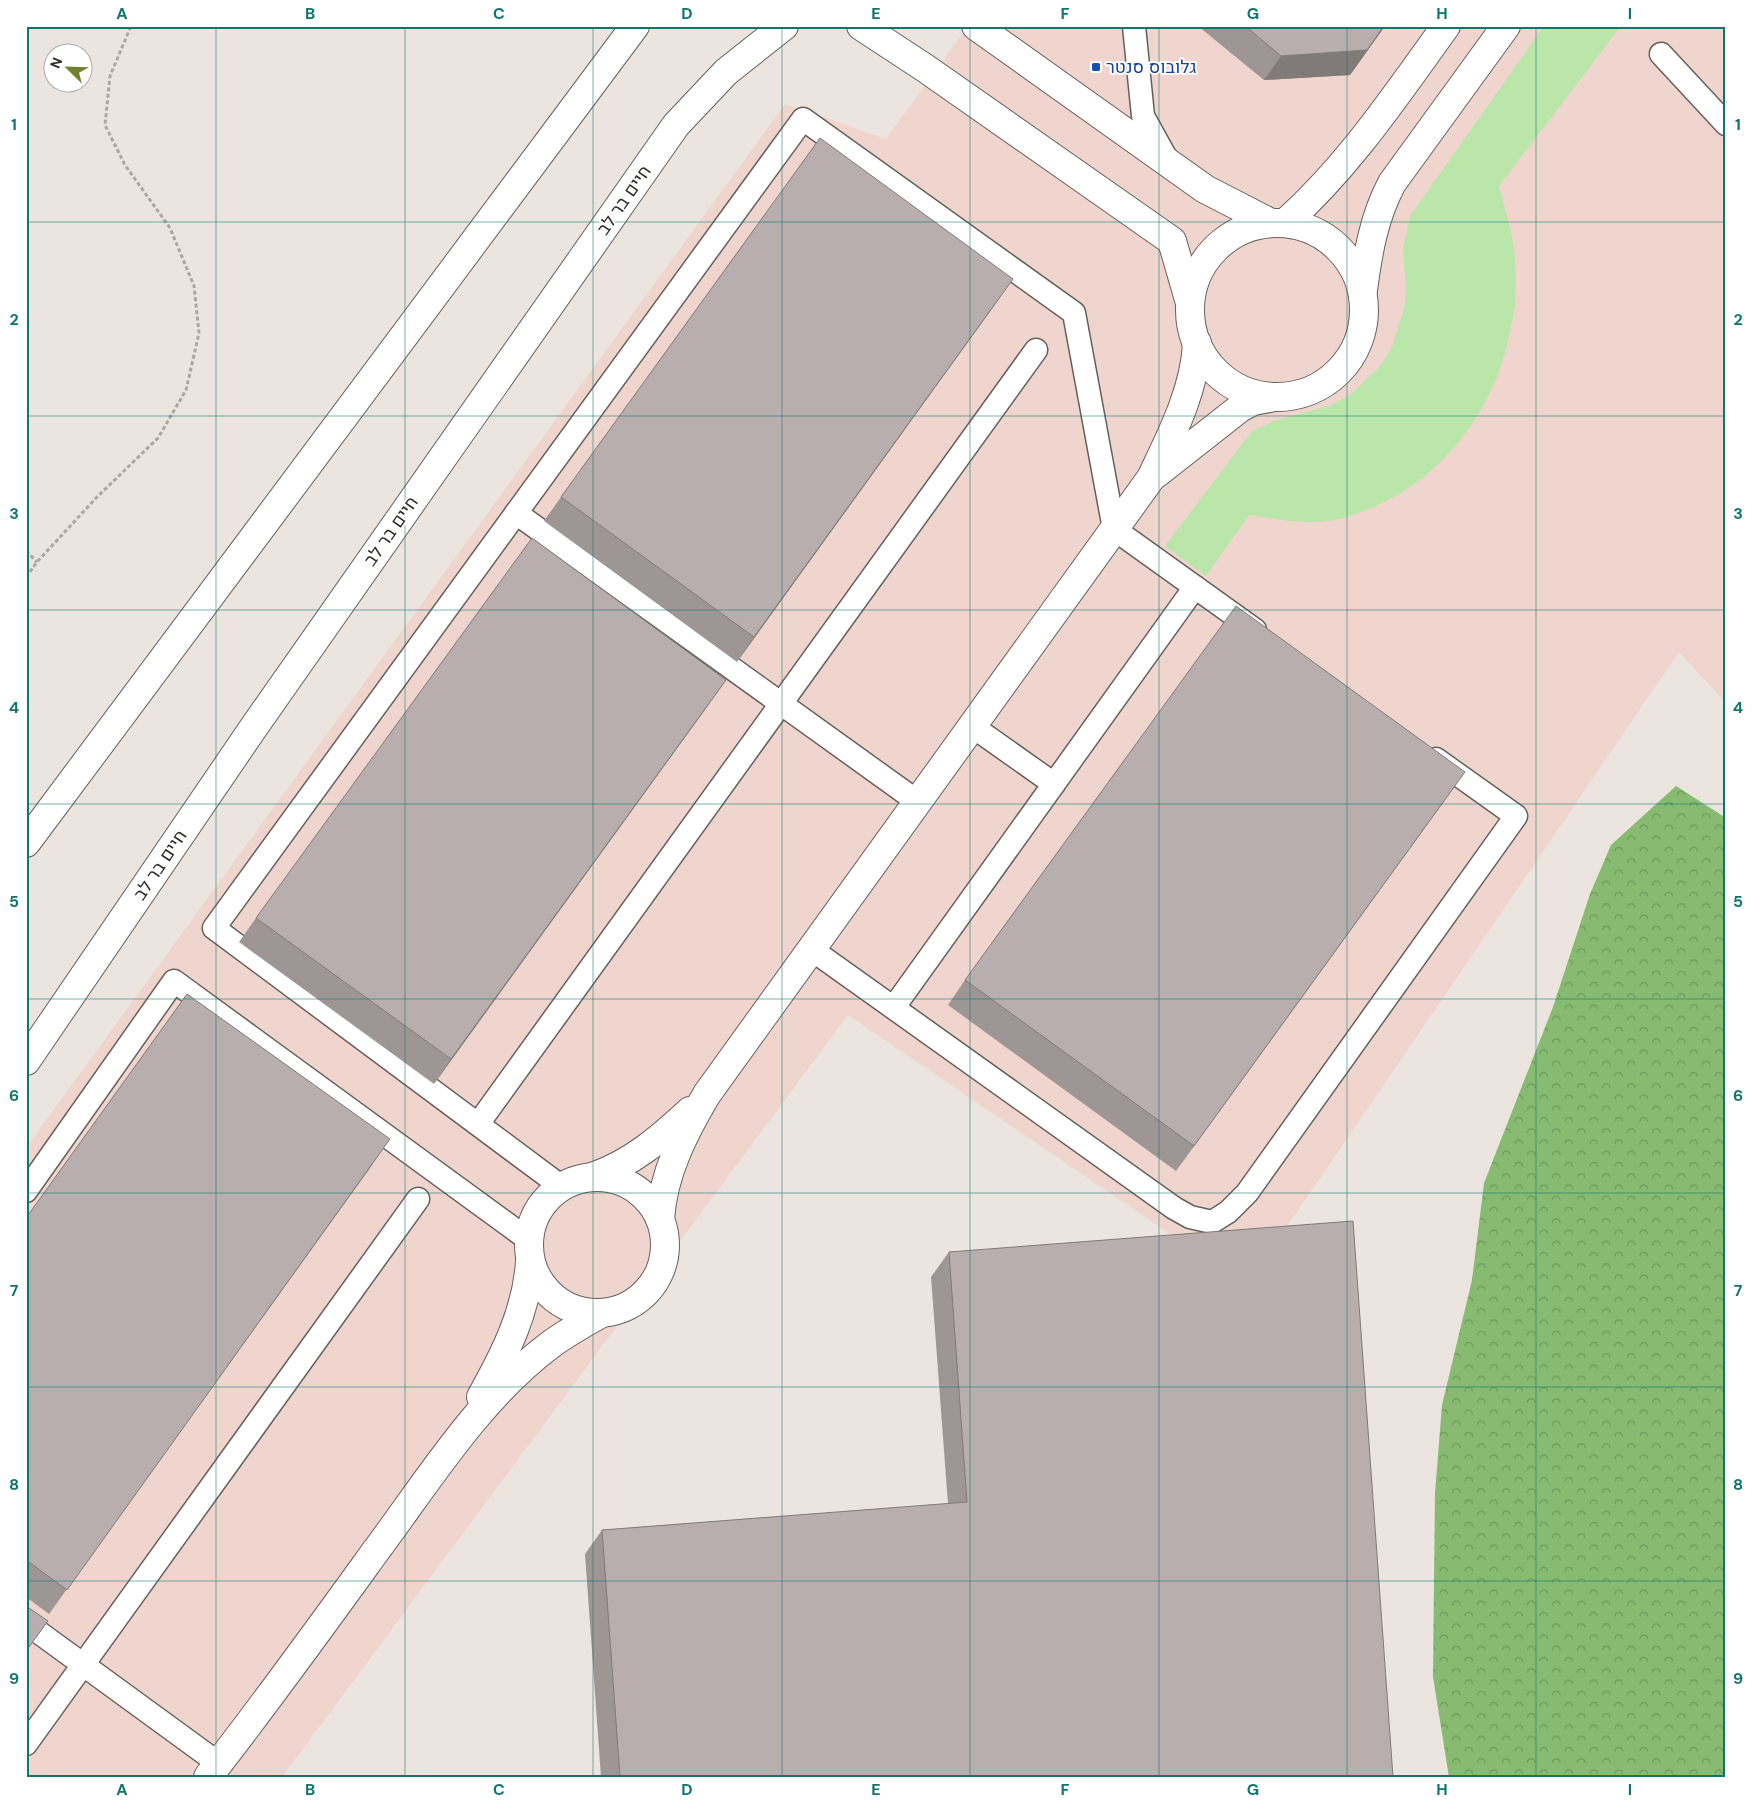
<svg xmlns="http://www.w3.org/2000/svg" width="1752" height="1803" font-family="'DM Sans',Heebo,sans-serif">
<defs>
<pattern id="forest-crowns" width="20" height="18" patternUnits="userSpaceOnUse" patternTransform="scale(1.25)"><rect width="20" height="18" fill="#86bb71"/><path d="M2 6a3 3 0 1 1 6 0M12 15a3 3 0 1 1 6 0" fill="none" stroke="#6e985d"/></pattern>
</defs>
<rect width="100%" height="100%" fill="#ebe4df"/>
<path fill="#efd5ce" d="M968 26H1726V703L1679 652 1273 1247 1210 1261 848 1015 282 1777H26V1148L785 104 886 139Z"/>
<path fill="url(#forest-crowns)" d="M1676 786 1726 818V1777H1449L1433 1677 1435 1493 1442 1405 1472 1280 1484 1183 1553 1007 1590 894 1611 845Z"/>
<path fill="#bae7a9" d="M1544 26H1621L1499 186C1504 206 1511 228 1514 249 1516 267 1516 287 1515 305 1514 315 1511 326 1509 335 1492 423 1427 497 1339 519 1308 526 1278 519 1249 515L1206 576 1165 546 1252 431 1276 420 1329 406 1350 395 1381 365 1392 347 1404 309 1406 290 1403 249 1410 216Z"/>
<g fill="none" stroke-linecap="round" stroke-linejoin="round">
<g stroke="#66605b" stroke-width="25">
<g id="lane">
<path d="M1134 26 1143 116 1169 163"/>
<path d="M1661 54 1726 124"/>
<path d="M516 513 918 802"/>
<path d="M972 726 1054 784"/>
<path d="M811 949 1174 1208 1190 1217 1212 1222 1228 1212 1247 1193 1516 816 1436 759"/>
<path d="M894 1007 1195 587"/>
<path d="M478 1124 1036 350"/>
<path d="M562 1187 214 928 803 119 1074 313 1114 529 1255 630"/>
<path d="M26 1191 174 981 529 1240"/>
<path d="M26 1623 218 1763"/>
<path d="M26 1744 418 1199"/>
</g>
</g>
<g stroke="#66605b" stroke-width="30">
<g id="street">
<path d="M1285 223C1349 166 1396 95 1446 26"/>
<path d="M1363 290C1368 252 1374 217 1392 183L1506 26"/>
<path d="M1156 474 1240 408 1253 401 1270 398"/>
<path d="M592 1177C631 1164 661 1138 690 1111"/>
<circle cx="597" cy="1245" r="68"/>
<path d="M660 1219C663 1173 684 1133 707 1094L1151 478C1171 436 1195 390 1197 343"/>
<path d="M481 1397C505 1354 527 1311 530 1261"/>
<path d="M208 1777C266 1703 320 1628 375 1552 428 1481 478 1399 550 1345 566 1333 584 1323 602 1313"/>
</g>
</g>
<g stroke="#66605b" stroke-width="30">
<g id="secondary">
<path d="M861 26 925 68 1172 241 1190 303"/>
<path d="M976 26 1205 189 1271 223"/>
<circle cx="1277" cy="310" r="87"/>
<path d="M26 843 635 26"/>
<path d="M26 1061 256 724 676 125 726 72 784 26"/>
</g>
</g>
<g stroke="#ada7a3" stroke-width="3" stroke-dasharray="4 2.5" stroke-linecap="butt">
<path d="M26 551 37 562"/>
<path d="M26 577 37 562 97 497 158 438 186 390 199 333 194 286 170 228 125 165 105 125 110 76 131 26"/>
</g>
<use href="#lane" stroke="#fff" stroke-width="22"/>
<use href="#street" stroke="#fff" stroke-width="28"/>
<use href="#secondary" stroke="#fff" stroke-width="28"/>
</g>
<g fill="#9d9695">
<path d="M1198 26H1385L1350 75 1264 80Z"/>
<path d="M996 303 737 662 544 521 561 497Z"/>
<path d="M709 704 434 1084 239 942 256 918Z"/>
<path d="M1447 797 1176 1171 948 1005 965 980Z"/>
<path d="M373 1164 49 1614 26 1597V1218Z"/>
<path d="M949 1252 1393 1777H601L585 1554 602 1530 948 1504 931 1277Z"/>
</g>
<g fill="#807a79">
<path d="M1385 26 1350 75 1264 80 1281 56Z"/>
<path d="M1013 279 996 303 737 662 754 637Z"/>
<path d="M726 680 709 704 434 1084 451 1059Z"/>
<path d="M1465 772 1447 797 1176 1171 1194 1146Z"/>
</g>
<g fill="#b7aead" stroke="#807a79">
<path d="M1245 26H1384L1367 50 1281 56Z"/>
<path d="M820 138 1013 279 754 637 561 497Z"/>
<path d="M532 538 726 680 451 1059 256 918Z"/>
<path d="M1236 606 1465 772 1194 1146 965 980Z"/>
<path d="M187 994 390 1139 67 1590 26 1560V1218Z"/>
<path d="M1353 1221 1393 1777H620L602 1530 967 1502 949 1252Z"/>
<path d="M26 1606 48 1621 26 1651Z"/>
</g>
<path fill="none" stroke="#0f766e" stroke-width="1" stroke-opacity="0.55" d="M216 26V1777M405 26V1777M593 26V1777M782 26V1777M970 26V1777M1159 26V1777M1347 26V1777M1536 26V1777M26 222H1726M26 416H1726M26 610H1726M26 804H1726M26 999H1726M26 1193H1726M26 1387H1726M26 1581H1726"/>
<rect fill="#1a4fb4" stroke="#fff" stroke-width="2" x="1091" y="62" width="10" height="10" rx="2.5"/>
<g text-anchor="middle" stroke-width="4" stroke-linejoin="round" paint-order="stroke">
<g font-size="18" fill="#164399" stroke="#fff" text-anchor="start">
<text x="1106" y="73">גלובוס סנטר</text>
</g>
<g font-size="18" fill="#2f2c2a" stroke="#fff">
<text transform="translate(624 200) rotate(-55)" y="6">חיים בר לב</text>
<text transform="translate(391 531) rotate(-55)" y="6">חיים בר לב</text>
<text transform="translate(160 865) rotate(-56)" y="6">חיים בר לב</text>
</g>
</g>
<rect width="1752" height="1803" fill="none" stroke="#ffffff" stroke-width="55"/>
<g transform="translate(68 68) rotate(293)"><circle r="24" fill="#ffffff" stroke="#acabaa"/>
<path d="M0-4L9 19L0 12L-9 19Z" fill="#71812f"/>
<text y="-8" font-size="14" font-weight="bold" text-anchor="middle" fill="#2f2c2a">N</text>
</g>
<rect x="28" y="28" width="1696" height="1748" fill="none" stroke="#0f766e" stroke-width="2"/>
<g font-size="16" text-anchor="middle" font-weight="bold" fill="#0f766e">
<text x="122" y="19">A</text>
<text x="310" y="19">B</text>
<text x="499" y="19">C</text>
<text x="687" y="19">D</text>
<text x="876" y="19">E</text>
<text x="1065" y="19">F</text>
<text x="1253" y="19">G</text>
<text x="1442" y="19">H</text>
<text x="1630" y="19">I</text>
<text x="14" y="130">1</text>
<text x="1738" y="130">1</text>
<text x="14" y="325">2</text>
<text x="1738" y="325">2</text>
<text x="14" y="519">3</text>
<text x="1738" y="519">3</text>
<text x="14" y="713">4</text>
<text x="1738" y="713">4</text>
<text x="14" y="907">5</text>
<text x="1738" y="907">5</text>
<text x="14" y="1101">6</text>
<text x="1738" y="1101">6</text>
<text x="14" y="1296">7</text>
<text x="1738" y="1296">7</text>
<text x="14" y="1490">8</text>
<text x="1738" y="1490">8</text>
<text x="14" y="1684">9</text>
<text x="1738" y="1684">9</text>
<text x="122" y="1795">A</text>
<text x="310" y="1795">B</text>
<text x="499" y="1795">C</text>
<text x="687" y="1795">D</text>
<text x="876" y="1795">E</text>
<text x="1065" y="1795">F</text>
<text x="1253" y="1795">G</text>
<text x="1442" y="1795">H</text>
<text x="1630" y="1795">I</text>
</g>
</svg>
